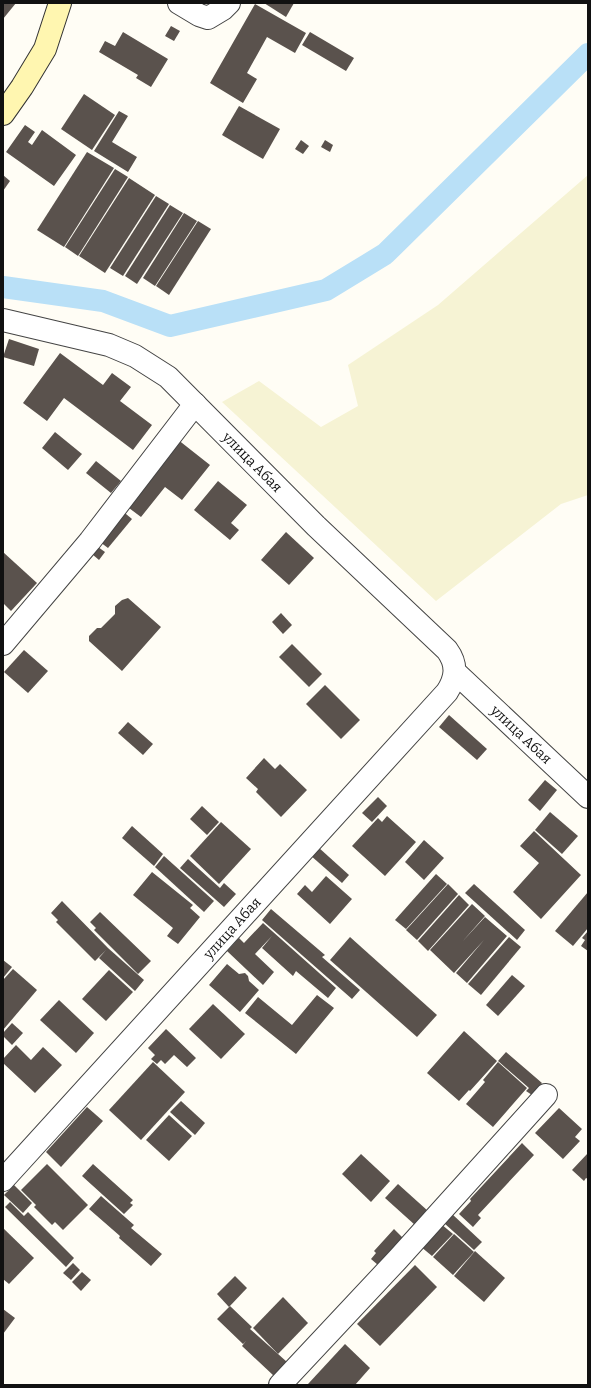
<svg xmlns="http://www.w3.org/2000/svg" width="591" height="1388" font-family="Bitter,serif">
<rect width="100%" height="100%" fill="#fffdf5"/>
<path fill="#f6f3d4" d="M588 175V495L561 504 436 601 222 402 259 381 321 427 358 406 348 365 438 305Z"/>
<g fill="none" stroke-linecap="round" stroke-linejoin="round">
<path stroke="#b9e0f7" stroke-width="22" d="M3 287 103 301 170 326 326 290 385 254 588 54"/>
</g>
<g fill="#5a524d">
<path d="M3 3H16L3 19Z"/>
<path d="M264 3H294L286 17Z"/>
<path d="M255 4 306 33 295 53 267 37 247 73 257 79 243 103 210 83Z"/>
<path d="M171 26 180 31 174 41 165 36Z"/>
<path d="M123 32 168 59 151 87 136 78 138 75 99 52 105 41 115 46Z"/>
<path d="M310 32 354 58 346 71 302 45Z"/>
<path d="M84 94 115 115 92 150 61 129Z"/>
<path d="M239 106 280 129 263 159 222 135Z"/>
<path d="M119 111 128 116 112 142 137 157 128 172 94 151Z"/>
<path d="M25 125 35 132 28 142 32 145 42 130 76 155 54 186 6 152Z"/>
<path d="M301 140 309 146 303 154 295 149Z"/>
<path d="M325 140 333 145 330 152 321 147Z"/>
<path d="M87 152 114 168 64 247 37 230Z"/>
<path d="M115 169 128 177 78 256 65 247Z"/>
<path d="M3 175 10 181 3 191Z"/>
<path d="M129 178 155 195 105 273 79 256Z"/>
<path d="M156 196 169 204 123 276 110 268Z"/>
<path d="M170 205 183 213 137 284 125 276Z"/>
<path d="M184 213 197 221 155 286 143 278Z"/>
<path d="M198 221 211 229 169 295 156 286Z"/>
<path d="M9 339 39 349 34 366 3 357Z"/>
<path d="M60 353 103 385 112 373 131 387 120 401 152 425 133 450 64 398 47 421 23 403Z"/>
<path d="M55 432 82 454 68 470 42 448Z"/>
<path d="M177 439 210 465 182 500 165 487 141 517 125 505Z"/>
<path d="M96 461 121 481 111 493 86 473Z"/>
<path d="M218 481 247 505 231 523 239 530 230 540 194 510Z"/>
<path d="M120 509 132 519 108 548 96 539Z"/>
<path d="M286 532 314 558 289 585 261 560Z"/>
<path d="M98 547 105 552 99 560 92 554Z"/>
<path d="M3 552 37 583 11 611 3 603Z"/>
<path d="M128 598 161 627 122 671 89 641V636L97 628H101L115 614V606L122 600Z"/>
<path d="M281 613 292 625 283 634 272 622Z"/>
<path d="M292 644 322 674 309 687 279 657Z"/>
<path d="M24 650 48 671 28 693 4 672Z"/>
<path d="M325 685 360 720 341 739 306 704Z"/>
<path d="M449 715 487 749 477 760 439 727Z"/>
<path d="M128 722 153 744 143 755 118 733Z"/>
<path d="M264 758 275 769 280 764 307 790 281 817 256 792 258 789 246 778Z"/>
<path d="M545 780 557 790 540 811 528 800Z"/>
<path d="M378 797 387 806 372 822 362 813Z"/>
<path d="M202 806 219 822 207 835 190 819Z"/>
<path d="M550 812 578 836 562 854 535 830Z"/>
<path d="M387 816 416 842 385 876 352 846 378 818 382 822Z"/>
<path d="M221 822 251 849 219 884 190 856Z"/>
<path d="M132 826 163 854 154 866 122 838Z"/>
<path d="M534 831 581 875 541 919 513 892 539 863 520 846Z"/>
<path d="M424 840 444 858 424 880 405 862Z"/>
<path d="M318 847 349 875 342 883 310 855Z"/>
<path d="M164 856 214 901 204 912 155 867Z"/>
<path d="M188 859 220 888 224 883 236 894 224 907 180 868Z"/>
<path d="M152 872 193 905 190 908 200 917 178 944 167 936 173 928 133 895Z"/>
<path d="M436 874 447 884 406 929 395 920Z"/>
<path d="M326 876 352 899 330 924 297 894 305 885 312 892Z"/>
<path d="M448 884 458 894 417 940 406 930Z"/>
<path d="M474 884 525 930 517 940 465 893Z"/>
<path d="M588 892V928L573 946 555 931Z"/>
<path d="M459 895 469 905 428 951 418 941Z"/>
<path d="M62 901 108 948 144 980 135 991 99 958 106 950 95 961 56 922 58 920 51 913Z"/>
<path d="M472 904 485 916 462 942 485 917 507 936 467 983 456 973 484 940 454 973 430 950Z"/>
<path d="M271 909 325 955 322 957 360 990 352 999 262 920Z"/>
<path d="M100 912 151 961 138 974 94 930 96 928 90 922Z"/>
<path d="M263 923 336 988 328 998 296 971 293 976 262 948 272 936 255 954 274 972 263 985 227 951 239 938 244 943Z"/>
<path d="M588 931V951L581 946 585 940 582 938Z"/>
<path d="M350 937 437 1015 417 1037 330 960Z"/>
<path d="M509 937 521 947 481 995 468 984Z"/>
<path d="M3 960 12 967 3 978Z"/>
<path d="M227 964 239 974 245 973 248 976 249 981 259 990 240 1012 209 985Z"/>
<path d="M13 969 37 990 3 1030V980Z"/>
<path d="M109 970 133 992 106 1021 82 999Z"/>
<path d="M512 975 525 986 498 1016 486 1005Z"/>
<path d="M317 995 334 1008 296 1054 245 1013 258 997 292 1025Z"/>
<path d="M59 1000 94 1033 76 1053 40 1020Z"/>
<path d="M213 1004 245 1034 221 1059 189 1029Z"/>
<path d="M12 1023 23 1033 12 1045 3 1036V1033Z"/>
<path d="M166 1029 196 1058 187 1067 174 1055 165 1064 161 1060 157 1064 151 1059 155 1055 148 1048Z"/>
<path d="M464 1031 497 1061 470 1091 469 1090 459 1101 427 1073Z"/>
<path d="M16 1045 31 1060 43 1047 62 1065 35 1093 3 1063V1059Z"/>
<path d="M506 1052 542 1083 532 1095 526 1091 529 1088 498 1061Z"/>
<path d="M153 1062 185 1092 141 1140 109 1110Z"/>
<path d="M498 1062 527 1088 493 1127 466 1104 485 1082 483 1080Z"/>
<path d="M181 1101 205 1123 195 1135 170 1112Z"/>
<path d="M87 1107 103 1121 61 1167 46 1152Z"/>
<path d="M559 1108 582 1129 575 1137 580 1141 563 1159 535 1133Z"/>
<path d="M169 1115 192 1136 169 1161 146 1140Z"/>
<path d="M522 1143 534 1155 478 1215 481 1218 473 1227 459 1214 471 1201 470 1199Z"/>
<path d="M588 1153V1179L586 1178 584 1181 572 1170Z"/>
<path d="M361 1154 390 1181 371 1202 342 1174Z"/>
<path d="M47 1164 88 1205 63 1230 55 1222 52 1225 34 1207 36 1205 21 1190Z"/>
<path d="M93 1164 133 1200 130 1203 133 1205 124 1214 82 1176Z"/>
<path d="M398 1184 428 1211 415 1225 385 1198Z"/>
<path d="M14 1185 32 1203 23 1213 4 1195Z"/>
<path d="M101 1196 134 1225 131 1228 162 1254 151 1266 119 1238 120 1236 89 1209Z"/>
<path d="M10 1202 24 1216 28 1212 74 1258 66 1267 5 1207Z"/>
<path d="M452 1214 482 1242 474 1250 444 1223Z"/>
<path d="M441 1224 453 1234 432 1256 420 1246Z"/>
<path d="M3 1228 34 1258 9 1284 3 1279Z"/>
<path d="M394 1229 403 1238 378 1265 371 1259 376 1253 374 1251Z"/>
<path d="M454 1234 474 1252 453 1275 433 1257Z"/>
<path d="M475 1251 505 1278 484 1302 454 1276Z"/>
<path d="M73 1263 80 1270 71 1280 63 1273Z"/>
<path d="M415 1265 437 1287 380 1346 357 1324Z"/>
<path d="M82 1272 91 1280 81 1291 72 1282Z"/>
<path d="M235 1276 247 1288 229 1307 217 1294Z"/>
<path d="M283 1297 308 1323 278 1354 253 1328Z"/>
<path d="M230 1306 252 1327 250 1329 287 1362 274 1376 242 1346 246 1341 243 1344 217 1319Z"/>
<path d="M3 1309 15 1318 3 1334Z"/>
<path d="M345 1344 370 1368 355 1385H309L308 1384Z"/>
</g>
<g fill="none" stroke-linecap="round" stroke-linejoin="round">
<g stroke="#444" stroke-width="24">
<g id="street">
<path d="M179 3 199 15 208 18 223 9 229 3"/>
<path id="s1" d="M3 320 109 345 135 356 168 377 316 526 447 650C458 665 456 678 447 692L3 1180"/>
<path d="M3 644 90 541 195 404"/>
<path id="s2" d="M455 672 588 797"/>
<path d="M280 1385 398 1259 546 1095"/>
</g>
</g>
<g stroke="#333" stroke-width="24">
<path id="secondary" d="M3 114 22 87 45 49 60 3"/>
</g>
<use href="#street" stroke="#fff" stroke-width="22"/>
<use href="#secondary" stroke="#fff6b0" stroke-width="22"/>
</g>
<g text-anchor="middle" stroke-width="4" stroke-linejoin="round" paint-order="stroke">
<g font-size="14" fill="#111" stroke="#fff">
<text dy="5" stroke="none"><textPath href="#s1" startOffset="296">улица Абая</textPath></text>
<text dy="5" stroke="none"><textPath href="#s2" startOffset="91">улица Абая</textPath></text>
<text transform="translate(232 928) rotate(-48)" y="5">улица Абая</text>
</g>
</g>
<rect width="591" height="1388" fill="none" stroke="#111111" stroke-width="8"/>
</svg>
